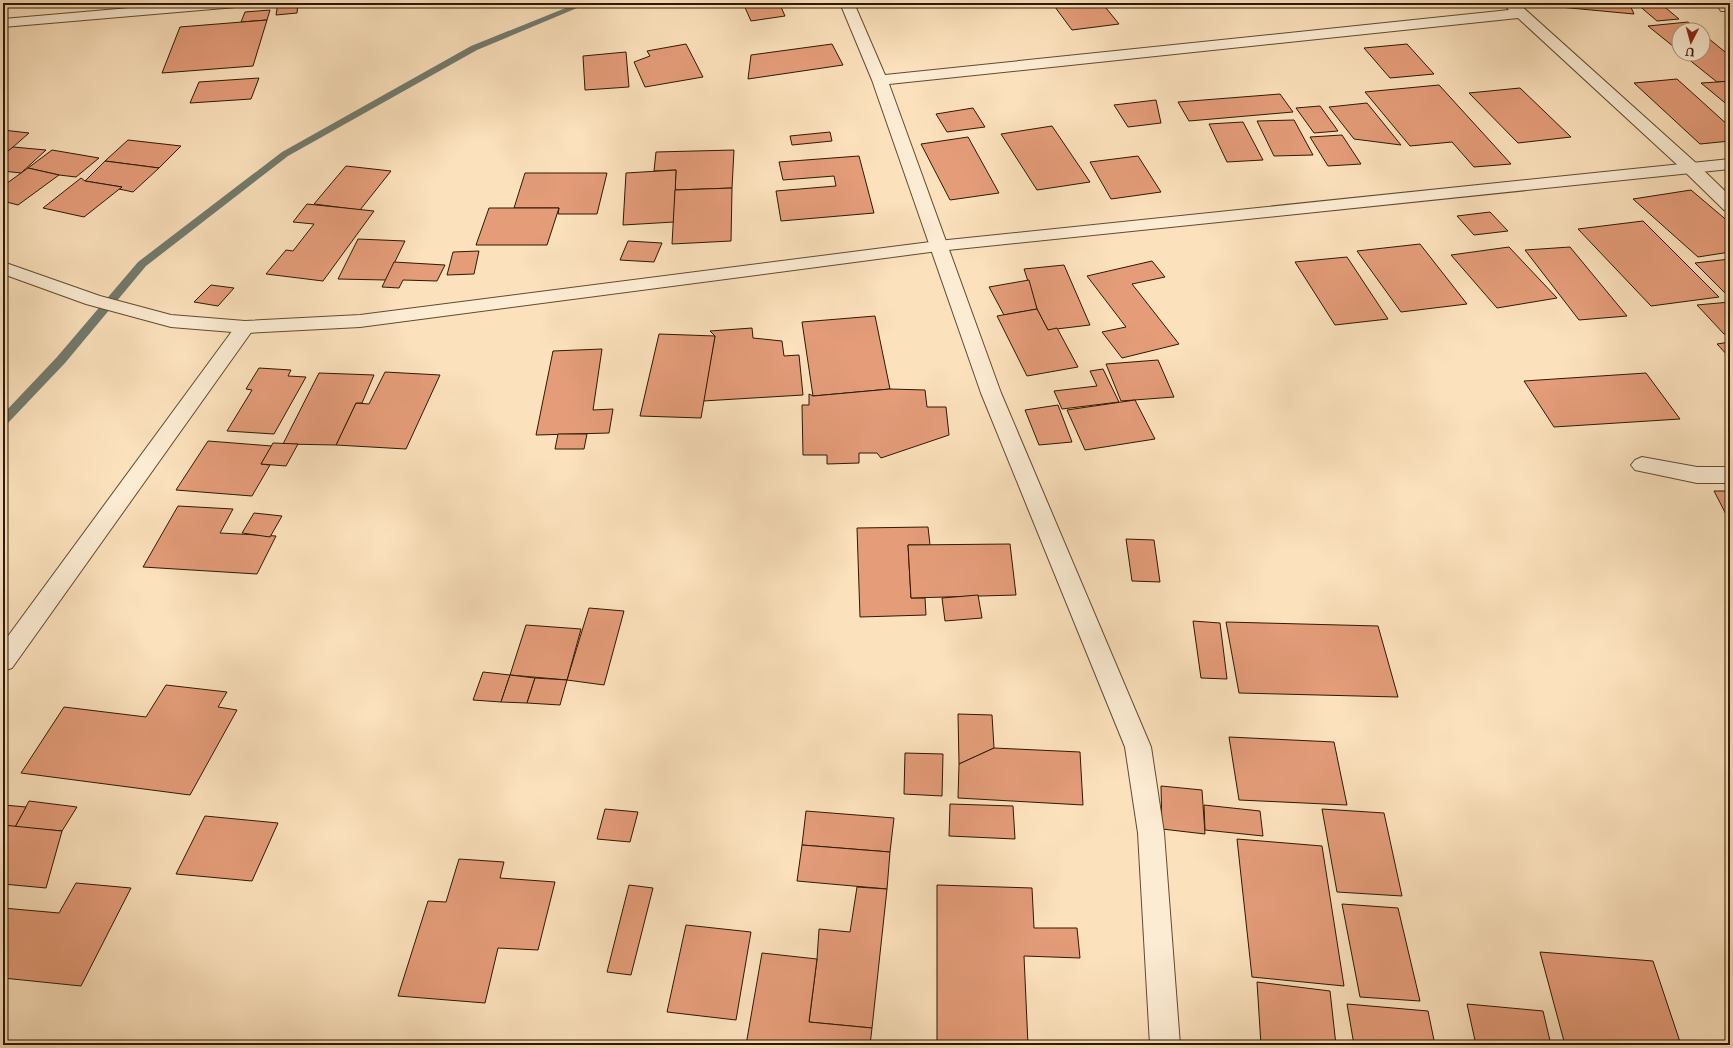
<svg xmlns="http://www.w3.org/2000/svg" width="1733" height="1048" font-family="'IM FELL Double Pica',serif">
<rect width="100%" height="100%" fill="#fbe1bc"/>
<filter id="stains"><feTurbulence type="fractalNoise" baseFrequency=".005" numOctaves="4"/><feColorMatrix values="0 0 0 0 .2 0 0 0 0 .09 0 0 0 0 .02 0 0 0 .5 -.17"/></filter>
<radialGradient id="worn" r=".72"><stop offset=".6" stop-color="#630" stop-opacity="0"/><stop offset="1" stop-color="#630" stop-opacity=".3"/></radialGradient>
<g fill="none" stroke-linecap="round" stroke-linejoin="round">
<path fill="#727b6e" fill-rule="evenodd" d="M578 3H589L477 50 288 156 146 266 65 363 7 424 3 425V414L57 357 138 262 282 152 471 46Z"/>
</g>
<g fill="#e49c79" stroke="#2e1900">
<path d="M278 3H298L297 13 276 15Z"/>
<path d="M743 3H811L781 7 785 16 751 21Z"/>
<path d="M1086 3H1102L1119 24 1072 30 1055 7Z"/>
<path d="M1538 3H1629L1634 14 1538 5Z"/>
<path d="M1636 3H1660L1679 19 1657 21Z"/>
<path d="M270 10 267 20 241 22 245 12Z"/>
<path d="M267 20 253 66 162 73 180 27Z"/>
<path d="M1688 22 1698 30H1679V51L1648 26Z"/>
<path d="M1703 34 1730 56V81L1717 82 1682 54H1703Z"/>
<path d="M686 44 703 77 645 87 634 62 650 56 647 51Z"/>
<path d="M832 44 843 65 748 79 751 55Z"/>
<path d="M1407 44 1434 74 1390 78 1364 48Z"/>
<path d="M626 52 629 87 585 90 583 56Z"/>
<path d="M259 78 251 99 190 103 199 82Z"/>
<path d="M1677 79 1730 127V141L1700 144 1634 83Z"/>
<path d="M1730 81V107L1701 83 1717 82Z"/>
<path d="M1439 85 1511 164 1474 167 1452 142 1410 146 1365 92Z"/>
<path d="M1520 88 1571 137 1518 143 1469 93Z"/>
<path d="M1280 94 1293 112 1189 121 1178 102Z"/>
<path d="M1156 100 1161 123 1128 127 1114 105Z"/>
<path d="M1367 103 1401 145 1354 139 1329 107Z"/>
<path d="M1320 106 1338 131 1314 133 1296 108Z"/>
<path d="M973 108 985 127 947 132 936 114Z"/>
<path d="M1294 120 1313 155 1274 156 1257 121Z"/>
<path d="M1243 122 1263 160 1227 162 1209 124Z"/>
<path d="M1052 126 1090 182 1037 190 1001 134Z"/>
<path d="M3 130 29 133 4 155Z"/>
<path d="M830 132 832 141 792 145 790 136Z"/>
<path d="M1342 135 1361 164 1328 166 1310 137Z"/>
<path d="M968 137 999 193 950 200 921 144Z"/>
<path d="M128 140 181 146 159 168 105 161Z"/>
<path d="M13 147 46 150 21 173 3 171V155Z"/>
<path d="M52 150 99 158 76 177 59 175 28 168Z"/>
<path d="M734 150 732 188 675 190 676 170 654 171 656 152Z"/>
<path d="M859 156 874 213 781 221 776 191 836 186 834 176 783 180 779 162Z"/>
<path d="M1138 156 1161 192 1111 199 1090 162Z"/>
<path d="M105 161 159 168 133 192 119 189 122 187 85 181Z"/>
<path d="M346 166 391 171 360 210 314 204Z"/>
<path d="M28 168 59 175 18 205 3 201V186Z"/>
<path d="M676 170 674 222 623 225 626 173Z"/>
<path d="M525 173H607L597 214H558L559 208H514Z"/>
<path d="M81 178 85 181 122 187 84 217 43 208Z"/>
<path d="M732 188 731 241 672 244 675 190Z"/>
<path d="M1691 190 1730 223V252L1698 257 1633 199Z"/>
<path d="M307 204 374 211 323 281 266 274 286 250 293 251 314 224 293 222Z"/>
<path d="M489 208H559L547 245H476Z"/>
<path d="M1490 212 1508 231 1474 235 1457 216Z"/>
<path d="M1643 221 1719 297 1651 306 1578 229Z"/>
<path d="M358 239 405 241 386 280 338 279Z"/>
<path d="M628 241 662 243 654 262 620 260Z"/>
<path d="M1420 244 1467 304 1401 312 1357 251Z"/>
<path d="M1509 247 1557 298 1497 308 1451 255Z"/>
<path d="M1570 247 1627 316 1579 320 1525 250Z"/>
<path d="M479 251 474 274 447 275 453 252Z"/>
<path d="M1347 257 1388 319 1335 325 1295 262Z"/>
<path d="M1730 259V296L1729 297 1695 263Z"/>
<path d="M1152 261 1165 277 1132 284 1179 344 1122 358 1102 332 1126 327 1087 276Z"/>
<path d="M394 262 445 265 437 281 403 280 399 288 382 287Z"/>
<path d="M1064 265 1090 325 1048 330 1037 309 1024 269Z"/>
<path d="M1029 280 1037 309 1004 315 989 287Z"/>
<path d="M211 285 234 288 218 306 194 302Z"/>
<path d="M1730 302V334H1724L1697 305Z"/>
<path d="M1037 309 1048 330 1057 328 1078 367 1027 376 997 316Z"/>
<path d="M875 316 890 389 813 396 802 322Z"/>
<path d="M752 328 753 338 782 341 784 356 799 355 803 395 703 401 715 336 710 331Z"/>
<path d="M659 334 715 336 701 418 640 416Z"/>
<path d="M1730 342V358L1717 344Z"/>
<path d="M602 349 593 410 613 409 609 433 536 435 553 351Z"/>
<path d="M1158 360 1174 397 1121 401 1106 364Z"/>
<path d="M259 368 291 370 288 376 306 377 274 434 227 431 252 390 246 389Z"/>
<path d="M1103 369 1119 402 1062 409 1054 391 1097 386 1090 371Z"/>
<path d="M385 372 440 375 406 449 336 445 356 403 369 404Z"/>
<path d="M319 373 374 375 362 403H356L336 445 283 444Z"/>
<path d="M1646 373 1680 419 1554 427 1524 381Z"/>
<path d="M890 389 925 390 927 407H946L949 435 881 458 877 453H859V463L827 464V455H803L802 405H809V394L813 396Z"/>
<path d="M1135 400 1155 439 1085 450 1067 410Z"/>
<path d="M1058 405 1072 442 1039 445 1025 410Z"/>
<path d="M558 434H587L584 449H555Z"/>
<path d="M208 441 272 446 261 464 270 465 252 496 176 490Z"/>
<path d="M273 443 298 444 286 466 261 464Z"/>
<path d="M1714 491H1730V522Z"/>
<path d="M178 506 233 509 220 533 276 536 257 574 143 567Z"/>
<path d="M254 513 282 516 270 537 242 533Z"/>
<path d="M928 527 930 545H908L911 598H925L926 615 860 617 857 528Z"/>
<path d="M1126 539 1154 540 1160 582 1132 581Z"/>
<path d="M1010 544 1016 595 911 598 908 545Z"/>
<path d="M978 595 982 618 945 621 942 598Z"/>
<path d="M589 608 624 611 604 685 567 680Z"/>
<path d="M1193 621 1220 623 1227 679 1201 678Z"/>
<path d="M1226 622 1378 626 1398 697 1239 693Z"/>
<path d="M526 625 581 629 567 680 510 675Z"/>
<path d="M483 672 510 675 501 702 473 700Z"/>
<path d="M510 675 535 678 527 703 501 702Z"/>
<path d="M535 678 567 680 560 705 527 703Z"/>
<path d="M166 685 227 692 218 707 237 710 190 795 21 773 64 707 146 717Z"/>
<path d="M958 714 992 715 994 748 959 764Z"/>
<path d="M1229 737 1334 742 1347 805 1239 800Z"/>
<path d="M994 748 1080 752 1083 805 958 798 959 764Z"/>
<path d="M905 753 943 754 942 796 904 794Z"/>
<path d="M1161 786 1202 790 1205 834 1162 829Z"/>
<path d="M29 801 77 807 62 831 15 827Z"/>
<path d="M950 804 1013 806 1015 839 949 836Z"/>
<path d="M4 805 26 807 15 827 3 825Z"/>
<path d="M1204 805 1260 811 1263 836 1205 830Z"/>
<path d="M605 809 638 812 630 842 597 839Z"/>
<path d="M1322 809 1384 813 1402 896 1337 892Z"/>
<path d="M806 811 894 818 890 852 802 845Z"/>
<path d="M205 816 278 823 252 881 176 874Z"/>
<path d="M3 825 62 831 46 888 3 884Z"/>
<path d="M1237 839 1322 846 1344 986 1252 977Z"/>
<path d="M802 845 890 852 887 889 797 881Z"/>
<path d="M459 859 504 862 500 878 555 882 538 950 498 948 485 1003 398 996 428 901 446 902Z"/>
<path d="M76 883 131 888 81 986 3 978V908L59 913Z"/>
<path d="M629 885 653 888 631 975 607 972Z"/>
<path d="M937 885 1032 888 1034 928H1077L1080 958 1024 956 1028 1045H937Z"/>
<path d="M857 887 887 889 872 1028 809 1022 817 959 819 929 850 932Z"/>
<path d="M1342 904 1398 908 1420 1001 1360 997Z"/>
<path d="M686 925 751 932 736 1020 667 1012Z"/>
<path d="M1540 952 1653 961 1681 1045H1565Z"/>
<path d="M762 953 817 959 809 1022 872 1028 870 1045H746Z"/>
<path d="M1257 982 1330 991 1336 1045H1261Z"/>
<path d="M1347 1004 1428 1011 1435 1045H1354Z"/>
<path d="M1467 1004 1543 1011 1551 1045H1476Z"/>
</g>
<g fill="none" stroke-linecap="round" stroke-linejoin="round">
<g stroke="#614b2f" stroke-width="2">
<g id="minor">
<path d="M187 3H243L241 6 236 7 3 27V19Z"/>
<path d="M840 3H854L885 75 1509 10 1503 3H1518L1696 163 1730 196V211L1724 210 1684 171 1518 18 889 84 1001 393 1151 747 1164 833 1180 1045H1150L1138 833 1125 747 981 393 872 80Z"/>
<path d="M1730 3V11H1721L1719 8 1721 5Z"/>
<path d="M245 321 252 323 255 327 252 331 12 668 3 671V643L238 323Z"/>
<path d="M1642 457 1697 467H1730V483H1697L1635 470 1631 465 1635 460Z"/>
</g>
</g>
<g stroke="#614b2f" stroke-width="2">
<path id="tertiary" d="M1730 159V169L938 251 360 327 245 333 171 327 86 304 3 274V262L100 296 171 315 245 321 360 315 938 241Z"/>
</g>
<use href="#minor" fill="#fcecd3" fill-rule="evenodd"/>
<use href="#tertiary" fill="#fcecd3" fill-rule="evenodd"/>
</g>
<rect width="1733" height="1048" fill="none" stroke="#fbe1bc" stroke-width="16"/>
<rect x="4" y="4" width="1725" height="1040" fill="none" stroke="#2e1900" stroke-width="2"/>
<rect x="8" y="8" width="1717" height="1032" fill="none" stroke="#2e1900"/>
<g transform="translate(1691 42) rotate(186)"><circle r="19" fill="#fcecd3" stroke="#aa987f"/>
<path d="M0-3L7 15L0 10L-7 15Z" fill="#8f2418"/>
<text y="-6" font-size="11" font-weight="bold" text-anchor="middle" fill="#2e1900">U</text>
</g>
<rect width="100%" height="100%" filter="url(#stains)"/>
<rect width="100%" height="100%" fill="url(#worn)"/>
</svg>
